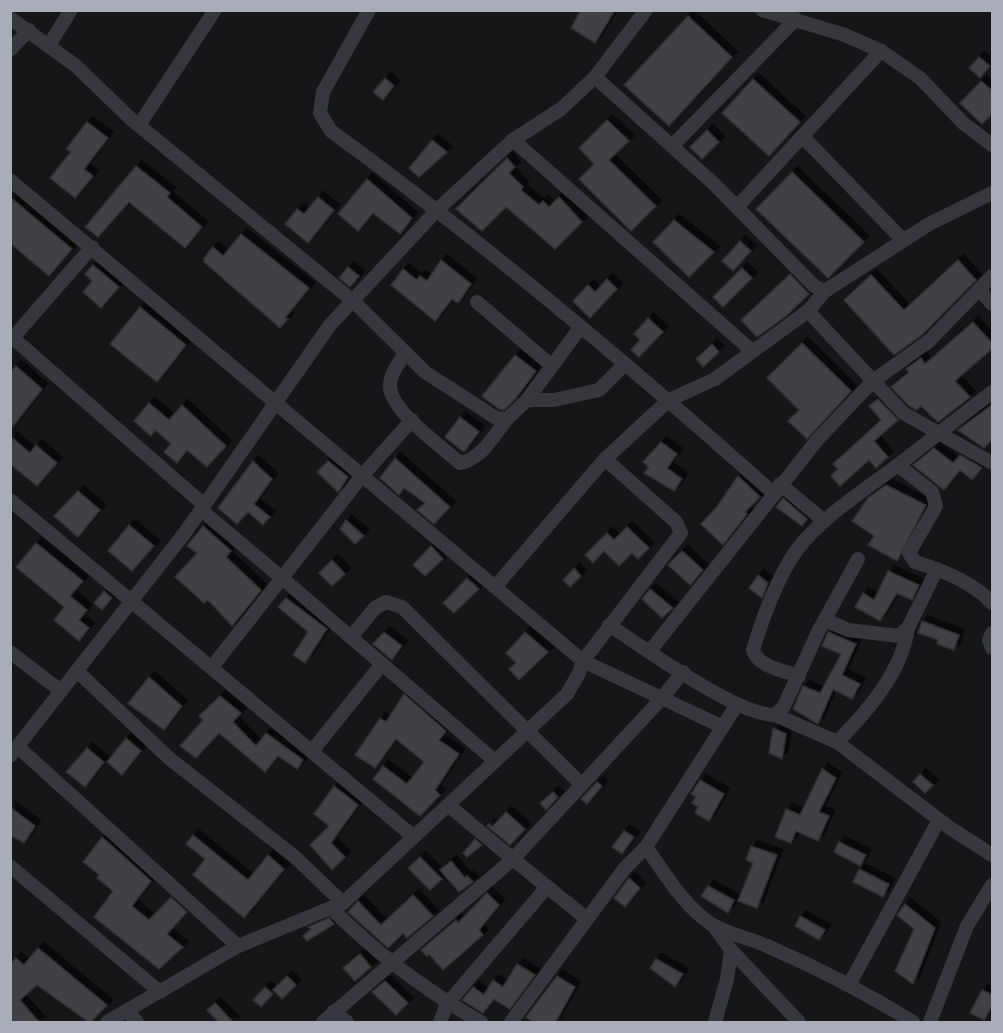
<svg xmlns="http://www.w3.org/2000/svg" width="1003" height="1033" font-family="Signika,sans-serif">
<defs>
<filter id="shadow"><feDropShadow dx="5.5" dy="-5.5" stdDeviation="0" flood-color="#0009"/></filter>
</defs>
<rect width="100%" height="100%" fill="#161618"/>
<g fill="#404145" stroke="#303034" stroke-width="1.5" filter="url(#shadow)">
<path d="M581 10H615L595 43 571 28Z"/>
<path d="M688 16 732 57 669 126 624 85Z"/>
<path d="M979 57 990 66 980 78 969 68Z"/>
<path d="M385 78 394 86 383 100 373 92Z"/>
<path d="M753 79 800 122 769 156 722 113Z"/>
<path d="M981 81 993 91V113L982 124 960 103Z"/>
<path d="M607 120 629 141 609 160 656 206 631 231 579 179 594 164 579 148Z"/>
<path d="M87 122 108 138 84 169 93 176 75 198 50 178 71 152 66 149Z"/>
<path d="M707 130 719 142 702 159 690 147Z"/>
<path d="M432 140 447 152 419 177 409 168Z"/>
<path d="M507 158 515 167 509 173 523 187 521 190 539 205 543 201 549 207 559 197 582 222 555 249 506 207 482 231 456 209Z"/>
<path d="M136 166 170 193 167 197 202 227 185 248 129 202 98 237 85 227Z"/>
<path d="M792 172 864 242 828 278 756 209Z"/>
<path d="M367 179 412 218 400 234 373 213 358 231 338 214Z"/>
<path d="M10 197 72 249 49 276 10 243Z"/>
<path d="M318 197 334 210 308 243 285 224 297 209 304 214Z"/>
<path d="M674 220 714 252 689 277 653 242Z"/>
<path d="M241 234 309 288 285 318 288 319 280 328 204 262V258L213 247 223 256Z"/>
<path d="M740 241 751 251 733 271 722 261Z"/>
<path d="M441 260 471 284 458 303 452 299 435 321 391 285 403 269 417 280 420 276 427 281Z"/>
<path d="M958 260 976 280 923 334 894 355 844 300 871 275 904 310Z"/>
<path d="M93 265 119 287 101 308 83 292 92 281 85 274Z"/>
<path d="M348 267 359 276 350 287 339 278Z"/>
<path d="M742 268 752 278 723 307 713 297Z"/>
<path d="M790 274 809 294 786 316 757 337 741 320Z"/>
<path d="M607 279 617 289 590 318 573 301 588 285 595 292Z"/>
<path d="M140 307 186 345 157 382 110 344Z"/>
<path d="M648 318 663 332 639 357 631 350 640 340 634 334Z"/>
<path d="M973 322 993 344V348L955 381 970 397 938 422 921 406 916 410 909 406 891 387 909 372 906 369 921 358 925 364Z"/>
<path d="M802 343 851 391 807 439 788 421 799 410 767 378Z"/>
<path d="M712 344 719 352 703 367 696 359Z"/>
<path d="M515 355 536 371 516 398 504 410 499 409 482 396Z"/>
<path d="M16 366 42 389 10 430V372Z"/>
<path d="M878 399 898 420 874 441 888 457 876 468 869 460 840 486 831 476 838 469 833 464 881 420 869 406Z"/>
<path d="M149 403 169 420 182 405 226 446 207 467 187 450 177 463 164 452 171 444 155 430 151 436 134 421Z"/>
<path d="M993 404V439L984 448 958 430Z"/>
<path d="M460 417 479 432 464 452 445 437Z"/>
<path d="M10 436 30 453 36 445 57 463 37 486 10 464Z"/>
<path d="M661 442 677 454 667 468 682 479 674 491 644 473 649 467 643 462Z"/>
<path d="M934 448 953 463 960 455 982 468 972 480 960 470 944 490 913 465Z"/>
<path d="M395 458 450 507 434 524 417 510 425 503 404 488 399 495 380 478Z"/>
<path d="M253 461 272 479 254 504 270 517 263 525 248 512 237 524 218 508Z"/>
<path d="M328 461 348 477 338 492 317 472Z"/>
<path d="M738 476 760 497 745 512 747 514 723 545 701 524 716 508Z"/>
<path d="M886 485 926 505 897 561 868 545 874 536 852 521 868 498Z"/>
<path d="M78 491 100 510 78 537 54 516Z"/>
<path d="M783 498 807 519 802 526 776 507Z"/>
<path d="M346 520 364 536 355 544 340 529Z"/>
<path d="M129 525 154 546 132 571 108 551Z"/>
<path d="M203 526 231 551 226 557 261 590 232 626 208 600 204 603 175 577 197 553 187 546Z"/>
<path d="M627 527 649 548 638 559 632 553 619 566 604 551 593 563 585 555 607 533 614 540Z"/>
<path d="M36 543 83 581 70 596 87 610 79 620 89 628 79 641 54 620 64 607 16 567Z"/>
<path d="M431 546 443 559 425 576 413 565Z"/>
<path d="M682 551 703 570 690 585 668 565Z"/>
<path d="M332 560 345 574 332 586 319 573Z"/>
<path d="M574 568 581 576 570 587 563 580Z"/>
<path d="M888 571 919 585 912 600 897 593 880 621 855 607 863 593 874 600Z"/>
<path d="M758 575 768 583 762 598 749 588Z"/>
<path d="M467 578 479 589 454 613 443 603Z"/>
<path d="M650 589 673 608 662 618 642 599Z"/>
<path d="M104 591 112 598 102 610 94 603Z"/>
<path d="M286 598 327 629 305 663 293 655 308 632 278 607Z"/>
<path d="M922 621 959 635 954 650 937 644 938 640 918 633Z"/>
<path d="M384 632 402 646 392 660 373 644Z"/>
<path d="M525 632 548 652 519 680 509 669 516 663 506 653Z"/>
<path d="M828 632 856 644 842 675 860 684 852 699 833 689 818 724 793 709 803 686 820 693 841 654 822 646Z"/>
<path d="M149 677 182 706 164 730 128 703Z"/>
<path d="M404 694 446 731 439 740 459 754 435 790 440 795 420 816 373 779 383 766 407 784 424 762 396 739 375 768 355 755 380 718 386 722Z"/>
<path d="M220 696 241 713 233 722 256 746 266 733 303 760 297 769 278 756 265 772 219 733 196 758 180 746 203 720 199 716Z"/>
<path d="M773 728 786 734 782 759 769 753Z"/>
<path d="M126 738 141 751 122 775 107 762Z"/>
<path d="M87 748 104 762 85 787 66 772Z"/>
<path d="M822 769 836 778 819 812 829 816 818 841 796 831 791 843 775 837 786 809 800 815Z"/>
<path d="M920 774 933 785 925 793 913 782Z"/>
<path d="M700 780 724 794 709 821 695 813 698 807 692 803 696 797 691 794Z"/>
<path d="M597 782 602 786 587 804 581 799Z"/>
<path d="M334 786 358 805 331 843 345 857 332 870 310 845 329 826 314 814Z"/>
<path d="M553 792 558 797 546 810 540 803Z"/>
<path d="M10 807 35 826 24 843 10 835Z"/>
<path d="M506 812 525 829 510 845 487 826 489 824 492 827Z"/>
<path d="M624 831 634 837 622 854 612 847Z"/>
<path d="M193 835 248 880 268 855 284 869 244 918 193 875 205 859 186 844Z"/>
<path d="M102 837 151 881 132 906 149 920 171 897 187 912 167 934 183 947 159 969 94 917 113 891 97 878 99 875 83 862Z"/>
<path d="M475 839 482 845 467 857 463 853Z"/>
<path d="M839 842 866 855 860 866 834 852Z"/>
<path d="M751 846 777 855 757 908 738 901 753 863 746 860Z"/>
<path d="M420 857 442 879 430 890 408 868Z"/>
<path d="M451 861 465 878 467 876 473 882 459 892 440 870Z"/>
<path d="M859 869 889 884 883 897 853 882Z"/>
<path d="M629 878 640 888 625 907 614 898Z"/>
<path d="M708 886 734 900 728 913 701 896Z"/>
<path d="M487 893 499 905 479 930 483 935 443 970 429 954 427 956 421 950 456 920 458 923Z"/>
<path d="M413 895 433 916 407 938 403 933 388 948 348 912 358 901 381 925Z"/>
<path d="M905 904 935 928 913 984 895 971 914 929 897 915Z"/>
<path d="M800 916 825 930 819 940 795 926Z"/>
<path d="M329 918 334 924 307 941 303 936 311 929 308 927Z"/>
<path d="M38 948 107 1005 90 1023 37 985 20 1000 40 1023H10V964L16 958 24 965Z"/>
<path d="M360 954 371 967 355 981 343 968Z"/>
<path d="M656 959 683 974 675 987 650 968Z"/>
<path d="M517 964 535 975 510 1009 494 999 483 1013 462 1000 473 987 484 995 493 980 503 987Z"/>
<path d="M287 976 296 985 282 999 273 990Z"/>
<path d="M557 976 575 987 555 1023H534L526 1017Z"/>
<path d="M385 981 408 1003 396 1015 372 992Z"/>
<path d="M265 987 273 994 261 1007 253 1000Z"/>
<path d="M982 990 993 995V1004L984 1020 970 1013Z"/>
<path d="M215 1003 234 1023H219L207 1010Z"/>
</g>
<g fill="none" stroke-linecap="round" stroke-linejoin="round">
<g stroke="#37383d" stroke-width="14">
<path d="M369 10 323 92 320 113 331 131C485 243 631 366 773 493"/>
<path d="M762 10 845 35 881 51 920 78 963 123 992 145"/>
<path d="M10 18 76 66 131 119 353 301 425 372 496 418 507 419 527 400H554L599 390 624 365"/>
<path d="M49 45 71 10"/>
<path d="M10 50 29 30"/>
<path d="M595 77 714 184 814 286 825 291 929 224 992 193"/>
<path d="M139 125 215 10"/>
<path d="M803 137 903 240"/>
<path d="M513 140 752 351"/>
<path d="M672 146 796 19"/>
<path d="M10 180 583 661 723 727"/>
<path d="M737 207 881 51"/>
<path d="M979 289 992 304"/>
<path d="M825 291 808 311 903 413 992 463"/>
<path d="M477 302 552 366"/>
<path d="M13 338 204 505"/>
<path d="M10 341 92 247"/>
<path d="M405 353C399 363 389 375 390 388 394 414 440 445 460 463 482 459 494 435 507 419"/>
<path d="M992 392 898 465 932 492 936 506 909 553 915 562C942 570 973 582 992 603"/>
<path d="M527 400 580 328"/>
<path d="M780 484 824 521"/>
<path d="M10 500 414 837"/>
<path d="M201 510 282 578 361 477 412 420"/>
<path d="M495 587 605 459 669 400 715 379 808 311"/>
<path d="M825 620 848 630 899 636 908 628 937 569"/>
<path d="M609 625C646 649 736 715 775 715L837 742C867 712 902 672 908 628"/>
<path d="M992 633 989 640 992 648"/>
<path d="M351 637 375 608 386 602 402 607 581 784"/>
<path d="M650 651 818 439 873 381 929 341 992 276"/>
<path d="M10 652 61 691"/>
<path d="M212 667 282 578 495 761"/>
<path d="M77 671 170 759 295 857 343 903"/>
<path d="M799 676C784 671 758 667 753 650 763 617 781 567 804 541 831 511 866 489 898 465"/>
<path d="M775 715 784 706 819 630 858 559"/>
<path d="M837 742 950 828 992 855"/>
<path d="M18 747 238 946"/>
<path d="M312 751 382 664"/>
<path d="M10 756 184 534 330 325 438 209 513 140 561 109 595 77 646 10"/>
<path d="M646 847C665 874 683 905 711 924 727 934 749 938 767 946 818 968 866 993 913 1022"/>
<path d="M10 866 160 992"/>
<path d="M331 908C376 953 426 991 481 1022"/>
<path d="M587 919 513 859 662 698 683 672"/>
<path d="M713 925 731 950 799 1022"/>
<path d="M849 985 939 820"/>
<path d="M127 1011 137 1022"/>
<path d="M333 1012 347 1022"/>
<path d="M107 1022 238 946 343 903 567 694 579 673 583 661 681 533 676 522 605 459"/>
<path d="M323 1022 513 859 448 805"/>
<path d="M440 1022 447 1004 547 887"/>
<path d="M511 1022 625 868 646 847 736 706"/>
<path d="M715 1022 727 979 731 950"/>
<path d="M930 1022 967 926 992 885"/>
</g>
</g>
<rect width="1003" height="1033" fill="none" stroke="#a8adb8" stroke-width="24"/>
</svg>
